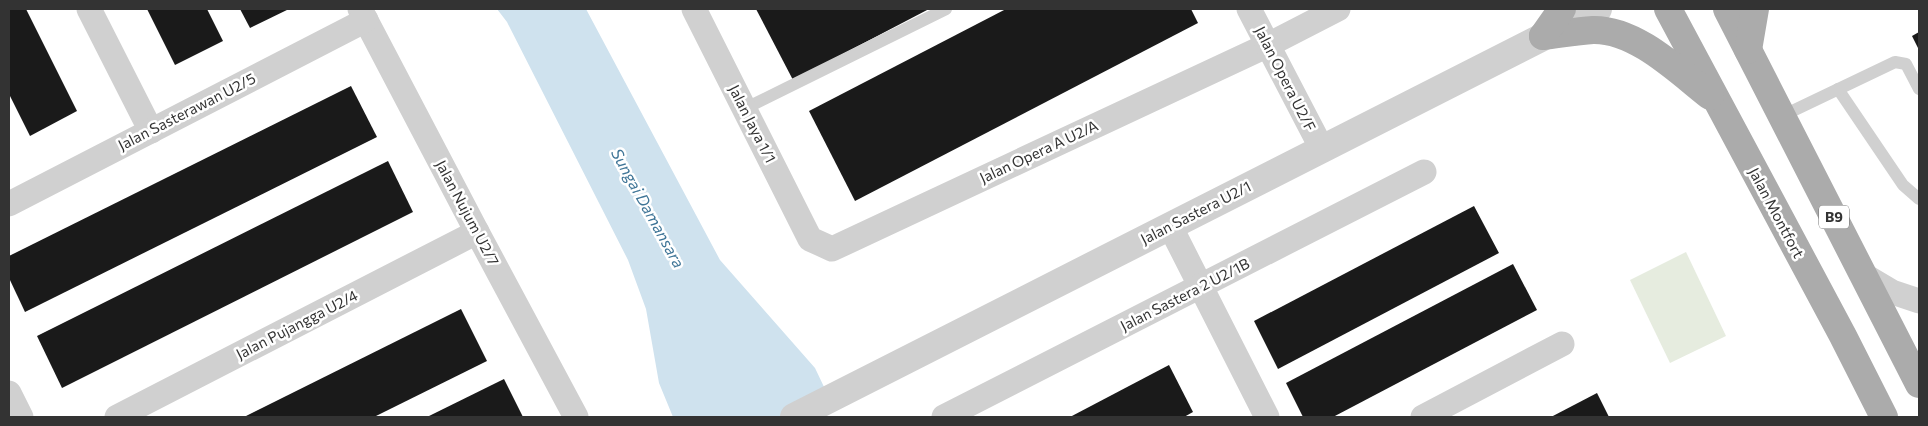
<svg xmlns="http://www.w3.org/2000/svg" width="1928" height="426" font-family="Commissioner,sans-serif">
<rect width="100%" height="100%" fill="#fff"/>
<path fill="#e6ecdf" d="M1686 252 1726 336 1670 363 1630 280Z"/>
<path fill="#cfe2ee" d="M497 9H586L720 260 815 368 825 389 826 417H673L659 383 646 309 628 260 507 22Z"/>
<g fill="#1a1a1a">
<path d="M9 9H26L77 111 30 136 9 94Z"/>
<path d="M147 9H207L223 41 175 65Z"/>
<path d="M240 9H289L250 28Z"/>
<path d="M756 9H929L793 80Z"/>
<path d="M1006 9H1191L1198 23 855 201 809 111Z"/>
<path d="M1919 32V50L1912 36Z"/>
<path d="M351 86 377 137 25 312 9 278V256Z"/>
<path d="M388 161 413 212 62 388 37 336Z"/>
<path d="M1474 206 1499 253 1278 369 1254 321Z"/>
<path d="M1513 264 1537 310 1333 417H1303L1286 383Z"/>
<path d="M461 309 487 361 374 417H244Z"/>
<path d="M1169 365 1193 412 1184 417H1070Z"/>
<path d="M504 379 523 417H427Z"/>
<path d="M1597 393 1609 417H1551Z"/>
</g>
<g fill="none" stroke-linecap="round" stroke-linejoin="round">
<g stroke="#d0d0d0" stroke-width="12">
<path d="M1838 89 1903 185 1919 199"/>
<path d="M744 109 946 9"/>
<path d="M1782 116 1895 62 1906 64 1919 89"/>
</g>
<g stroke="#d0d0d0" stroke-width="25">
<path d="M89 9 151 131"/>
<path d="M360 9 477 232 576 417"/>
<path d="M694 9 810 239 832 249 1268 45 1338 9"/>
<path d="M1249 9 1322 149"/>
<path d="M9 204 366 20"/>
<path d="M1170 226 1267 417"/>
<path d="M1865 276 1892 292 1919 301"/>
<path d="M9 393 21 417"/>
<path d="M117 417 477 232"/>
<path d="M944 417 1424 172"/>
<path d="M1423 417 1562 344"/>
</g>
<path stroke="#d0d0d0" stroke-width="28" d="M794 417 1598 9"/>
<g stroke="#ababab" stroke-width="28">
<path d="M1668 9 1843 336 1884 417"/>
<path d="M1727 9 1919 384"/>
<path d="M1543 36C1560 34 1577 31 1593 30 1636 29 1678 71 1710 96"/>
<path d="M1543 36 1562 9"/>
<path d="M1748 50 1755 9"/>
</g>
</g>
<g text-anchor="middle" stroke-width="5" stroke-linejoin="round" paint-order="stroke">
<rect fill="#fff" stroke="#707070" stroke-width="1" x="1819" y="205.5" width="30" height="23" rx="4"/>
<g font-size="14" font-weight="bold" fill="#333">
<text x="1834" y="222">B9</text>
</g>
<g font-size="15" fill="#333" stroke="#fff">
<text transform="translate(1285 79) rotate(63)" y="5">Jalan Opera U2/F</text>
<text transform="translate(187 112) rotate(-27)" y="5">Jalan Sasterawan U2/5</text>
<text transform="translate(752 124) rotate(63)" y="5">Jalan Jaya 1/1</text>
<text transform="translate(1039 152) rotate(-25)" y="5">Jalan Opera A U2/A</text>
<text transform="translate(467 213) rotate(62)" y="5">Jalan Nujum U2/7</text>
<text transform="translate(1196 213) rotate(-27)" y="5">Jalan Sastera U2/1</text>
<text transform="translate(1776 213) rotate(62)" y="5">Jalan Montfort</text>
<text transform="translate(1185 295) rotate(-27)" y="5">Jalan Sastera 2 U2/1B</text>
<text transform="translate(297 325) rotate(-27)" y="5">Jalan Pujangga U2/4</text>
</g>
<g font-size="16" font-style="italic" fill="#3f7597" stroke="#fff">
<text transform="translate(648 208) rotate(61)" y="6">Sungai Damansara</text>
</g>
</g>
<rect width="1928" height="426" fill="none" stroke="#333333" stroke-width="20"/>
</svg>
